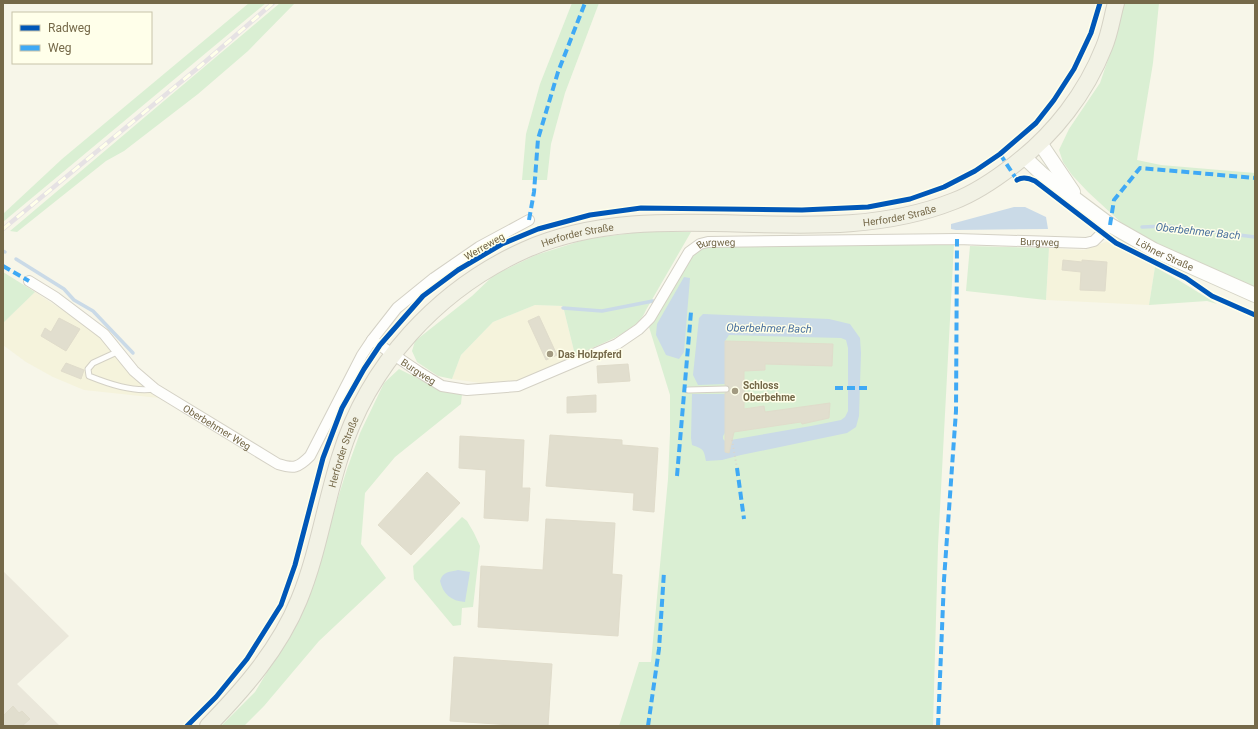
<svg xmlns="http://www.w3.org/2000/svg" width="1258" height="729" font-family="Roboto,sans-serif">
<rect width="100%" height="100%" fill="#f7f6e9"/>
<g fill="#f5f3dc">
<path d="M1108 241 1155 267 1149 305 1046 300 1049 248 1084 250Z"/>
<path d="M35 292 84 324 109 344 123 362 159 398 84 390 53 377 26 362 3 345V323Z"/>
<path d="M535 305 563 306 575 355 517 383 495 385 452 379 461 355 493 322Z"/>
</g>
<path fill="#eae7da" d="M3 571 69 636 17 684 60 726H3Z"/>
<g fill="#daefd3">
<path d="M249 3H266L3 222V214L62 159Z"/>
<path d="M280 3H295L248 51 198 94 124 151 106 161 17 232 10 231Z"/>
<path d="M572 3H599L565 93 551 144 547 180H522L526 134 540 84Z"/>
<path d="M1124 3H1159L1153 63 1137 160 1161 165 1255 173V288L1150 242 1126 227 1088 192 1072 175 1063 162 1059 150 1069 129 1100 83 1114 42Z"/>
<path d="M640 232H691L646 310C638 332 596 346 575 355L563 306 535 305 493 322 461 355 452 379 438 376 417 362 412 351 415 341 472 296 494 275 536 255 587 239Z"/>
<path d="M954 244 938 546 933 726H619L639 662H651L668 479 670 433V395L649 327 686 263C698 247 702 247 721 246Z"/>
<path d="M970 246 1049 248 1046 300 966 291Z"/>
<path d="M1155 267 1180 281 1217 304 1207 301 1149 305Z"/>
<path d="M3 272 35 292 3 323Z"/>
<path d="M399 369 441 390 462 394 461 404 395 457 365 493 361 544 386 578 319 641 264 706 244 726H221L255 692 301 616 347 469 360 433 384 383Z"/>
<path d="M462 517 467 521 474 533 480 546 473 607 462 608 461 625 453 626 414 579 413 566Z"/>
</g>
<g fill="#cadae7">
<path d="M1014 207H1025L1046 217 1048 229 956 230 951 229V224Z"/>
<path d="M684 277 690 278 684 352 679 359 666 355 656 335 657 324Z"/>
<path d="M703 314 829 319 850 324 860 338 861 353 859 416 856 427 847 433 741 455 722 460 706 461C704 449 703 449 692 445L691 438 692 394H725V433L723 436V439L725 441 811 426 841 420 845 417 848 411V348L846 340 841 338 729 335 725 341V384L698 385 693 375 699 318Z"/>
<path d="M458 570 470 572 465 602C451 601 443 594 440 581 443 571 450 572 458 570Z"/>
</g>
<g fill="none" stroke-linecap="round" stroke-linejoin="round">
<g stroke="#cadae7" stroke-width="3.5">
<path d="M1142 227 1167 226 1255 237"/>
<path d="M3 251 5 252"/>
<path d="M16 259 64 289 74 300 93 311 133 353"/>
<path d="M563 308 602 311 653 301"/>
</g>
</g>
<g fill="#e1dece" stroke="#e0dccb">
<path d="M1063 260 1082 262V260L1107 262 1105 291 1080 290 1081 272 1062 270Z"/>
<path d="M539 316 557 355 546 360 528 321Z"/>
<path d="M59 318 80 329 66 351 41 336 45 328 51 332Z"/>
<path d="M725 341 833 344 832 366 765 364V370L744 371V409L764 406 765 412 830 403 829 418 802 424 801 422 734 432 729 453 725 452V393L728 392 730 389 728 386 725 385Z"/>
<path d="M66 363 84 370 81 379 61 371Z"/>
<path d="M628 364 630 381 598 383 597 366Z"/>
<path d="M596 395V412L567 413V397Z"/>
<path d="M550 435 622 440V445L658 448 654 512 633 510 634 493 546 486Z"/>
<path d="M460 436 524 440 522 488H530L528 521 484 518 486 470 459 468Z"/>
<path d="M427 472 460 503 411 555 378 525Z"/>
<path d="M546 519 615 523 612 574 622 575 618 636 478 627 481 566 543 570Z"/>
<path d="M454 657 552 664 548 726H527L450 721Z"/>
<path d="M13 706 19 713 22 711 30 719 22 726H3V716Z"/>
</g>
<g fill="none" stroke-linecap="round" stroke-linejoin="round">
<g stroke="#d4d1c5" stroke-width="7">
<g id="lane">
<path d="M117 352 93 363 88 369 89 376C109 384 132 392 154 389"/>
<path d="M688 390 726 389"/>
</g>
</g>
<g stroke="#d4d1c5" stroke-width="12">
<g id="street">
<path id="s1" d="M529 220 479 247 434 278 397 308 372 340 419 372 442 386 467 390 518 386 617 344 639 329 650 318 689 252 700 244 708 242 957 239 1086 243 1094 241 1110 225"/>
<path id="s2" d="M29 281 55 297 104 334 134 371 155 389 278 464C294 469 298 468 310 456L362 355 372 340"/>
</g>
</g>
<g stroke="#d5d4c6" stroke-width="16">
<g id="secondary">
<path d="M1040 143 1073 192"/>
<path id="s3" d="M1024 157 1042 174 1110 225 1154 250 1255 295"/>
</g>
</g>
<g stroke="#d5d2c5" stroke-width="18">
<g id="primary">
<path id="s4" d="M208 726C244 689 279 649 299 600 318 554 325 504 340 457 368 365 438 289 525 250 661 190 816 256 954 201 975 193 997 178 1015 164 1054 134 1086 93 1104 47 1110 33 1112 17 1116 3"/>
</g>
</g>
<path stroke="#dad6cc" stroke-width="2" stroke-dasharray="1 3" stroke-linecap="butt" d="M732 440 737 468"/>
<use href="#lane" stroke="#fefefc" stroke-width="5"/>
<use href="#street" stroke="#fefefc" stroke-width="10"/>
<use href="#secondary" stroke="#fefefc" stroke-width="14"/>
<use href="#primary" stroke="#f2f2e5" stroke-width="16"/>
<g stroke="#e6e2e4" stroke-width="4.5">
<path id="rail" d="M3 229 199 67 273 3"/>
</g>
<use href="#rail" stroke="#ffffea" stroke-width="3" stroke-dasharray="9" stroke-linecap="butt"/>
<g stroke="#3fa9f5" stroke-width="4" stroke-dasharray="8 4" stroke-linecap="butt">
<path d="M1000 154 1017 180 1020 178"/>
<path d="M529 220 534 192 538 139 558 72 585 3"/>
<path d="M1110 225 1114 200 1140 168 1255 178"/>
<path d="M3 266 29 281"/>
<path d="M835 388H871"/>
<path d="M737 468 744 519"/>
<path d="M677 476 691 312"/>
<path d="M648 726 659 649 664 572"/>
<path d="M938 726 944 580 956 411 957 239"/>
</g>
<g stroke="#ffffea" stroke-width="8">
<g id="cycleway">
<path d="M1017 180C1023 176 1029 178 1035 181L1116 243 1186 278 1212 296 1255 315"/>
<path d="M187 726 216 697 247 659 281 605 295 565 323 458 342 408 364 369 380 345 423 296 458 270 502 244 538 229 590 215 641 208 802 210 868 207 910 199 944 187 975 171 1000 154 1036 123 1054 100 1074 69 1091 33 1100 3"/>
</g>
</g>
<use href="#cycleway" stroke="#0057b8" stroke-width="5"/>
</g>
<g fill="#a29a81" stroke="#ffffea" stroke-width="1.5">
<circle cx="550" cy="354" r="4"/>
<circle cx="735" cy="391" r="4"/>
</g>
<g text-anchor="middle" stroke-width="3" stroke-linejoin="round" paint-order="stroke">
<g font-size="10" fill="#756949" stroke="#ffffea">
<text dy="4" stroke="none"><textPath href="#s4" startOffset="970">Herforder Straße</textPath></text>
<text dy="4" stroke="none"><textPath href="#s4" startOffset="646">Herforder Straße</textPath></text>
<text dy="4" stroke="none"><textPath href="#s1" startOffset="940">Burgweg</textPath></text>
<text dy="4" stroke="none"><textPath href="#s1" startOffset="616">Burgweg</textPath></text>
<text transform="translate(484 246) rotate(-30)" y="4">Werreweg</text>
<text dy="4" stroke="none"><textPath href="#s3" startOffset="172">Löhner Straße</textPath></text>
<text dy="4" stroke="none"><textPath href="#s1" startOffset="256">Burgweg</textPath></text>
<text dy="4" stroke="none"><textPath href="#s2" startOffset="240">Oberbehmer Weg</textPath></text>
<text dy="4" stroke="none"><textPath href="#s4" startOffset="311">Herforder Straße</textPath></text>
</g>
<g font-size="10" font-weight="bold" fill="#756949" stroke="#ffffea" text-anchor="start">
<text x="558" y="358">Das Holzpferd</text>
<text x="743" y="389">Schloss<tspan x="743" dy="12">Oberbehme</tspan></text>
</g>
<g font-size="11" font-style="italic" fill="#4a719e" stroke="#ffffea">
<text transform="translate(1198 231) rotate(6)" y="4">Oberbehmer Bach</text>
<text transform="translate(769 328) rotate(1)" y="4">Oberbehmer Bach</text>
</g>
</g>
<rect width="1258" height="729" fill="none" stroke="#756949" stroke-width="8"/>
<rect x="12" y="12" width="140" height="52" fill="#ffffea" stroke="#c8c3aa"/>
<rect x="20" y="25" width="20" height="6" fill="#0057b8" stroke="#c8c3aa"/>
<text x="48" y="32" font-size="12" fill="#756949">Radweg</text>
<rect x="20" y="45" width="20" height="6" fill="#3fa9f5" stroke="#c8c3aa"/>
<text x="48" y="52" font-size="12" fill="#756949">Weg</text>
</svg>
